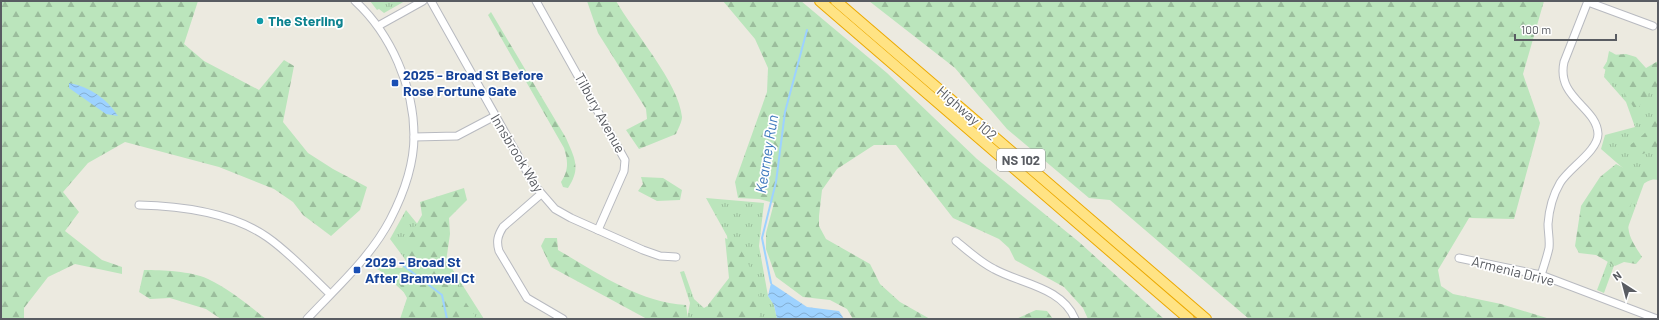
<svg xmlns="http://www.w3.org/2000/svg" width="1659" height="320" font-family="Barlow,sans-serif">
<defs>
<pattern id="grass-tufts" width="24" height="20" patternUnits="userSpaceOnUse"><rect width="24" height="20" fill="#bbe5bc"/><path d="M3 7l-1-3M5 7V3M7 7l1-3M15 17l-1-3M17 17v-4M19 17l1-3" fill="none" stroke="#9bbd9c"/></pattern>
<pattern id="forest-firs" width="22" height="20" patternUnits="userSpaceOnUse"><rect width="22" height="20" fill="#bbe5bc"/><path d="M5 1l3.5 6h-7zM16 11l3.5 6h-7z" fill="#9bbd9c"/></pattern>
<pattern id="water-waves" width="16" height="10" patternUnits="userSpaceOnUse"><rect width="16" height="10" fill="#9dd2ff"/><path d="M0 5q4-4 8 0t8 0" fill="none" stroke="#83aed2"/></pattern>
</defs>
<rect width="100%" height="100%" fill="#eceae0"/>
<g fill="url(#grass-tufts)">
<path d="M370 1H405L384 13 379 9 377 10Z"/>
<path d="M1609 51C1619 55 1624 63 1633 67 1639 69 1653 69 1658 67V180L1646 178 1604 293 1597 290 1608 261 1624 169 1601 149 1605 135 1635 127 1626 102 1604 77Z"/>
<path d="M706 198 764 203 759 246 768 296 774 305 777 319H687L690 303 680 272 684 271 694 299 704 308 734 290 727 236Z"/>
<path d="M406 210 446 259 484 319H419L409 297 382 272 372 266 402 268 407 262 390 239Z"/>
</g>
<g fill="url(#forest-firs)">
<path d="M1 1H198L184 44 204 61 259 90 284 60 294 66 283 122 308 153 333 169 367 187 360 210 331 236 303 215 293 202 274 189 219 167 125 142 88 163 63 192 79 212 65 231 102 260 122 267V274L75 264 48 277 24 308V319H1Z"/>
<path d="M587 1H616C633 31 679 83 682 117 682 122 678 129 676 134L639 149 626 130 647 119 646 109 598 33Z"/>
<path d="M723 1H801L887 73 977 159 1079 242 1164 319H1088L1083 308 1064 287 1015 260 1009 248 999 239 953 218 896 145H874L837 169 822 190 819 216V226L826 239 870 264 880 284 900 302 930 319H853L847 309 830 300 803 297 776 277 766 249V233L774 203 759 199 738 198 735 182 767 92 768 68 755 39Z"/>
<path d="M869 1H1544L1523 74 1540 123 1514 219 1469 218 1438 270 1441 286 1453 294 1501 304 1550 319H1249L1110 200 1089 198 1007 129 955 68Z"/>
<path d="M491 12 566 138C575 159 581 168 568 188L563 187 561 182C569 170 568 161 564 148L488 15Z"/>
<path d="M1626 54 1636 57 1646 68 1658 61V87L1649 93 1636 111 1612 74 1603 68 1611 55Z"/>
<path d="M1658 110V158L1651 150 1643 154 1633 153 1630 145C1645 135 1652 127 1658 110Z"/>
<path d="M1616 164 1628 170H1658V179C1635 178 1625 214 1629 232 1631 241 1637 249 1642 257L1636 264 1624 262 1615 266 1596 255 1579 253 1575 246 1581 206 1600 177Z"/>
<path d="M641 177 663 178 682 190 680 200 657 201 638 191 643 184Z"/>
<path d="M464 188 467 200 449 218 450 234 446 262 454 285 477 319H400L407 298 392 271 403 270 410 262 405 244 422 215 420 202Z"/>
<path d="M545 238H557L558 250C598 273 638 302 686 305L688 319H647L551 267 541 246Z"/>
<path d="M725 238C729 240 735 242 738 246 750 262 764 300 759 319H709L708 305 729 278Z"/>
<path d="M144 270C162 270 191 271 208 279 229 289 247 304 266 319H221L206 309 170 298 150 299 139 292Z"/>
<path d="M1036 310 1047 311 1053 319H1016Z"/>
</g>
<g fill="url(#water-waves)">
<path d="M69 83C90 87 106 98 118 116L106 114 69 88Z"/>
<path d="M771 283 807 307 839 311 844 319H777L774 305 768 296Z"/>
</g>
<g fill="none" stroke-linecap="round" stroke-linejoin="round">
<g stroke="#9dd2ff" stroke-width="2">
<path d="M400 263 442 295 447 319"/>
<path d="M771 283 762 238 776 182 785 112 807 30"/>
</g>
<g stroke="#b8bac0" stroke-width="9">
<g id="minor">
<path d="M431 1 535 186 555 209 571 218 643 250 660 256 676 257"/>
<path d="M536 1 625 160 624 171 598 230"/>
<path d="M1588 2 1653 26"/>
<path d="M378 26 423 1"/>
<path d="M414 137 457 136 495 116"/>
<path d="M541 194 503 227C498 235 496 241 499 251L527 298 563 319"/>
<path d="M139 205C182 206 231 212 267 237 290 253 310 275 330 294"/>
<path d="M956 241C968 251 980 262 994 269 1021 284 1062 287 1075 319"/>
<path d="M1459 258 1541 275 1657 319"/>
<path d="M1541 275C1544 266 1547 257 1549 248 1550 240 1548 232 1548 224 1549 210 1553 195 1560 183 1569 168 1598 151 1598 134 1597 107 1556 98 1564 62L1588 1"/>
<path d="M307 319C336 288 370 258 390 220 403 195 414 164 414 136 414 87 391 34 355 1"/>
</g>
</g>
<g stroke="#eca900" stroke-width="12">
<g id="highway">
<path d="M820 1 1189 319"/>
<path d="M836 1 1206 319"/>
</g>
</g>
<use href="#minor" stroke="#fff" stroke-width="7"/>
<use href="#highway" stroke="#ffe384" stroke-width="10"/>
</g>
<circle fill="#0f9aa8" stroke="#fff" stroke-width="1.5" cx="260" cy="21" r="4"/>
<g fill="#1a4fb4" stroke="#fff" stroke-width="1.5">
<rect x="391" y="79" width="8" height="8" rx="2"/>
<rect x="353" y="266" width="8" height="8" rx="2"/>
</g>
<g text-anchor="middle" stroke-width="3.5" stroke-linejoin="round" paint-order="stroke">
<rect fill="#fff" stroke="#8b8d91" stroke-width="1" x="997" y="149" width="48" height="22" rx="3"/>
<g font-size="13" font-weight="bold" fill="#595c62">
<text x="1021" y="165">NS 102</text>
</g>
<g font-size="14" font-weight="bold" fill="#0d838f" stroke="#fff" text-anchor="start">
<text x="268" y="26">The Sterling</text>
</g>
<g font-size="14" font-weight="bold" fill="#164399" stroke="#fff" text-anchor="start">
<text x="403" y="80">2025 - Broad St Before<tspan x="403" dy="16">Rose Fortune Gate</tspan></text>
<text x="365" y="267">2029 - Broad St<tspan x="365" dy="16">After Bramwell Ct</tspan></text>
</g>
<g font-size="14" fill="#595c62" stroke="#fff">
<text transform="translate(600 113) rotate(61)" y="5">Tilbury Avenue</text>
<text transform="translate(967 113) rotate(41)" y="5">Highway 102</text>
<text transform="translate(517 153) rotate(59)" y="5">Innsbrook Way</text>
<text transform="translate(1513 271) rotate(14)" y="5">Armenia Drive</text>
</g>
<g font-size="15" font-style="italic" fill="#3b77bc" stroke="#fff">
<text transform="translate(767 154) rotate(-81)" y="5">Kearney Run</text>
</g>
</g>
<rect width="1659" height="320" fill="none" stroke="#595c62" stroke-width="4"/>
<g transform="translate(1623 284) rotate(324)" stroke="#ffffff" stroke-width="3" paint-order="stroke">
<path d="M0-3L7 15L0 10L-7 15Z" fill="#595c62"/>
<text y="-6" font-size="11" font-weight="bold" text-anchor="middle" fill="#595c62">N</text>
</g>
<path d="M1515 34v6h101v-6" fill="none" stroke="#595c62" stroke-width="2"/>
<text x="1521" y="34" font-size="12" fill="#595c62" stroke="#ffffff" stroke-width="3" paint-order="stroke">100 m</text>
</svg>
